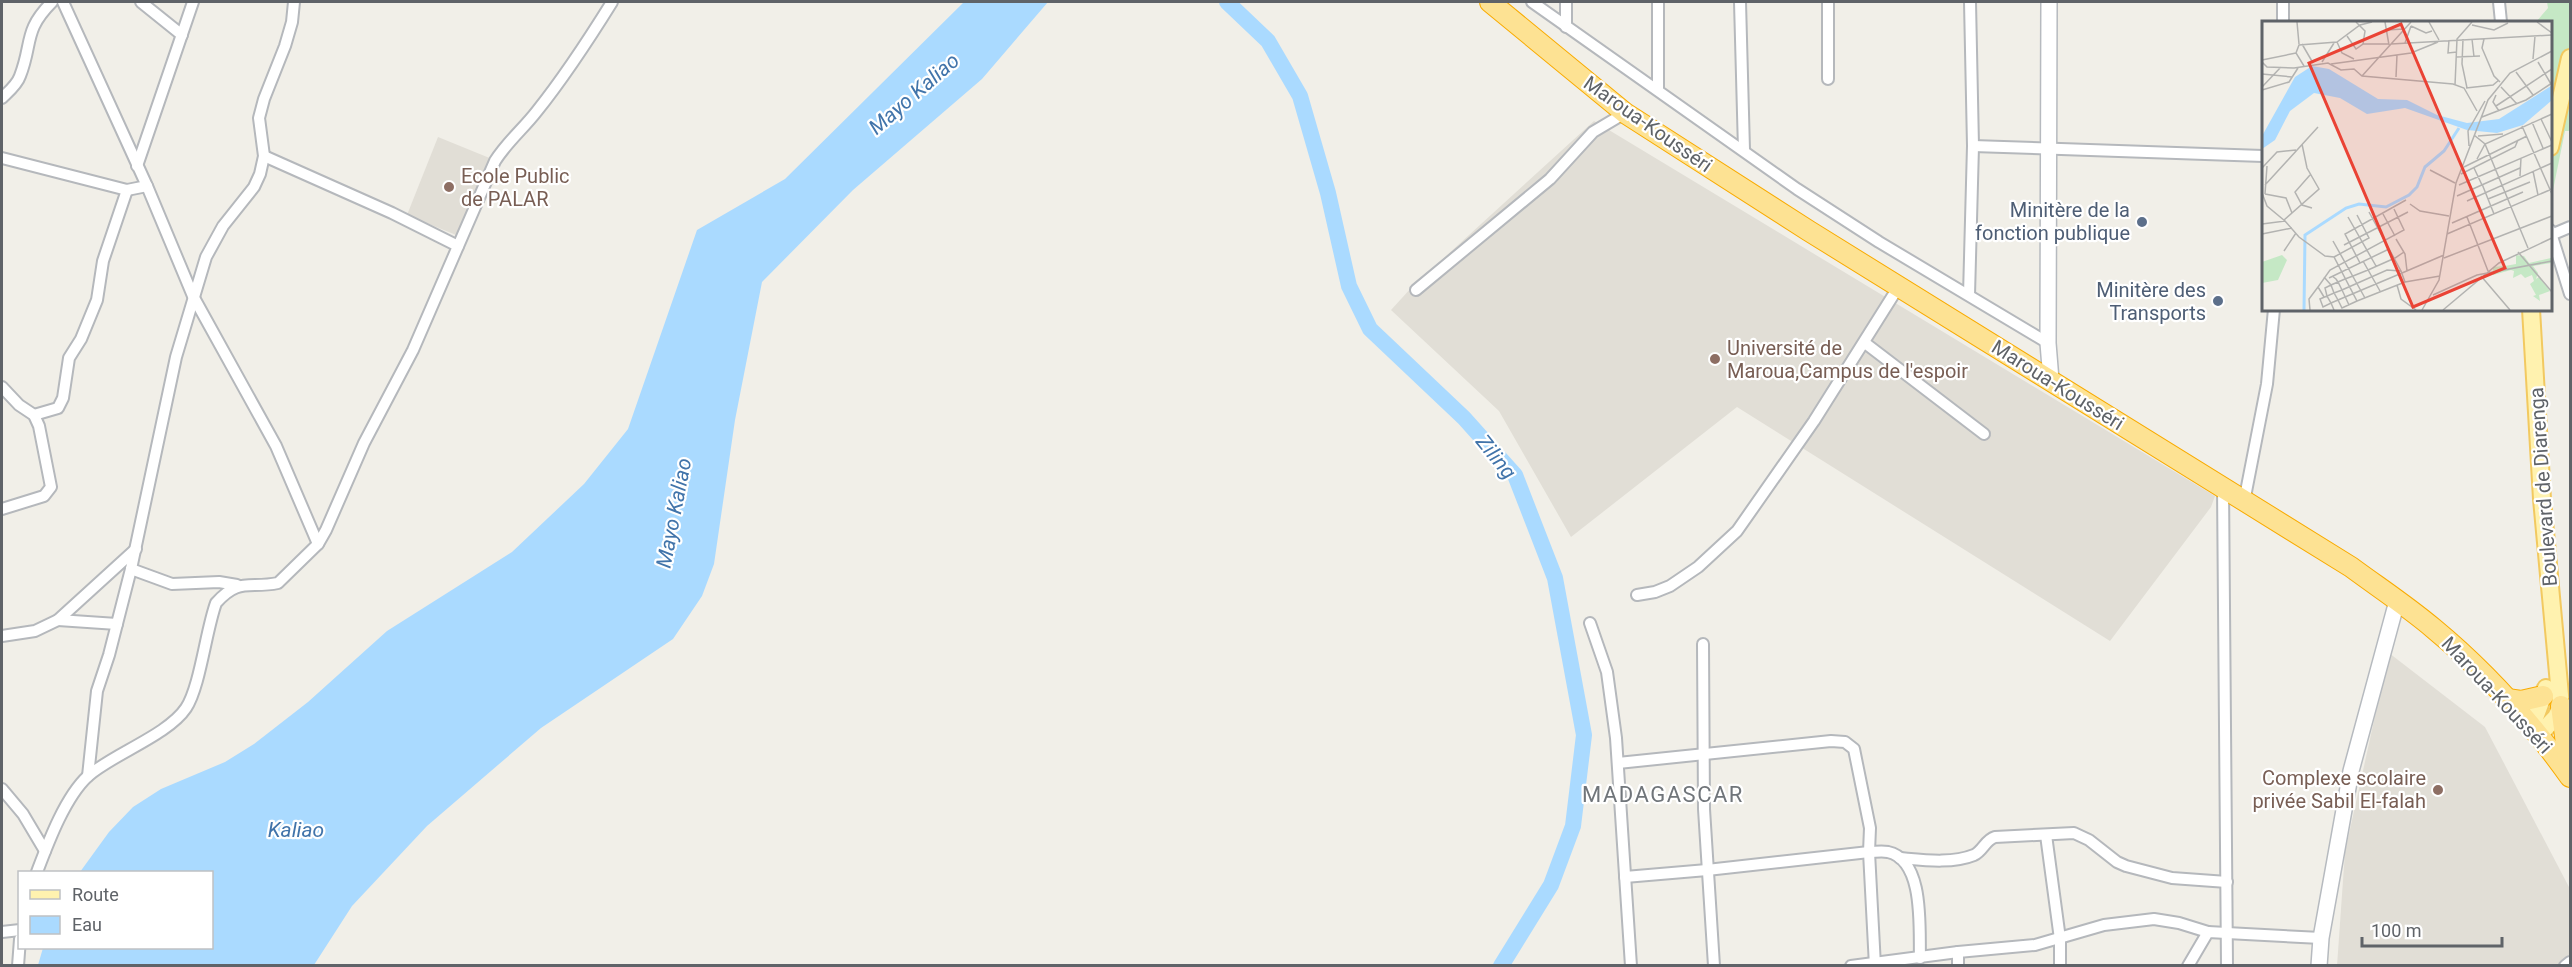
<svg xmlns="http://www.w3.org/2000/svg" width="2572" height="967" font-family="Roboto,sans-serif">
<rect width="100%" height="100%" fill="#f1efe8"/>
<g fill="#e1ded6">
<path d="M1594 121 2215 496 2211 507 2110 641 1737 407 1571 537 1499 411 1391 310 1412 287Z"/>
<path d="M438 137 492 159 461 237 407 215Z"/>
<path d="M2389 653 2485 727 2570 889V958L2559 966H2337L2345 852Z"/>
</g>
<path fill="#c5e8c5" d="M2547 2H2570V131H2565L2553 190 2550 191V22H2536L2548 8Z"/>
<path fill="#aadaff" d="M964 2H1048L982 79 853 190 762 282 735 420 714 564 702 596 673 639 541 728 427 826 352 906 314 965H38L43 948H212V872H80L109 832 133 807 161 789 225 762 254 744 308 702 387 631 512 552 584 484 628 429 697 230 785 179Z"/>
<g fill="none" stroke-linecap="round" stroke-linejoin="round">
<path stroke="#aadaff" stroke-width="16" d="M1227 2 1268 41 1300 96 1328 193 1349 286 1370 329 1464 418 1515 475 1555 578 1584 735 1573 826 1551 885 1501 966"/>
<g stroke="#b5b8bc" stroke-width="14">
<g id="street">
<path d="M63 2 147 186 193 296 276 446 318 544"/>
<path d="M141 2 182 35"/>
<path d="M1532 2 1797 189 1879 242 2048 343"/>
<path d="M1566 2V27"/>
<path d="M1658 2V89"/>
<path d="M1740 2 1744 150"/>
<path d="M1828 2V79"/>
<path d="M2283 2V22"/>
<path d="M2499 2 2501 22"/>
<path d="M2 98C8 92 17 85 20 76 33 43 23 31 52 2"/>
<path d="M1973 146 2263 156"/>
<path d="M264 156 392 213 458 246"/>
<path d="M2 158 127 190 147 186"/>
<path d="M137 166 193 2"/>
<path d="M2550 230 2570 294"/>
<path d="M2551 235 2570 227"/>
<path d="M1416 290 1550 179 1593 132 1625 113"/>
<path d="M1969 295 1973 146 1970 2"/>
<path d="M1865 343 1984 434"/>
<path d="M2 387 19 405 34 415 39 426 51 487 44 496 2 509"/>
<path d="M34 415 58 408 63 398 69 358 81 339 97 300 103 261 127 190"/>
<path d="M2223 487 2227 966"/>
<path d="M2244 502 2267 384 2274 309"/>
<path d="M131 569 172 584 219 582 237 585"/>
<path d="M1637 595 1655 592 1670 586 1698 567 1737 531 1814 421 1899 286"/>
<path d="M58 620 117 624"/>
<path d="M1590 623 1607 672 1616 738 1631 966"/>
<path d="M2 636 35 631 58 620 136 549"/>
<path d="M1703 644 1704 809 1714 966"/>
<path d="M1618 763 1831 741 1845 742 1854 749 1870 828 1869 852 1875 966"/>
<path d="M88 776 97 691 109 655 131 569 176 357 206 257 223 226 254 187 260 174 264 156 259 118 264 99 285 46 292 22 294 2"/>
<path d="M2 789 23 814 45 851"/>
<path d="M2046 835 2060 939V966"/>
<path d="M1900 858C1923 860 1952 864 1974 855 1983 851 1985 840 1995 837L2074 833 2089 840 2117 862 2126 866 2172 878 2227 882"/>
<path d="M37 872C48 843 65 797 88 776 113 754 168 735 186 708 200 687 206 630 216 603 239 577 249 589 278 583L318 544 326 530 364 443 413 350 495 161C507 142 524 128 537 111 565 76 589 39 612 2"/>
<path d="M1625 877 1707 870 1869 852C1875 852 1882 851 1888 852 1925 860 1919 929 1920 958"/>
<path d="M2 932 20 930"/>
<path d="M1958 952V966"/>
<path d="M18 966 20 939"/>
<path d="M1851 966 1958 952 2035 945 2104 925 2154 919 2179 923 2208 932"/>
<path d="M2188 966 2208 932 2321 938"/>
<path d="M2565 966 2570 962"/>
</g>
</g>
<g stroke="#b6babf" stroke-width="18">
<g id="secondary">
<path d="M2049 2 2048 343 2051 380"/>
<path d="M2319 966 2321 938 2351 771 2397 601"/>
</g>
</g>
<g stroke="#f2c960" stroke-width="20">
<g id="primary">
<path d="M2550 147 2570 58"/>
<path d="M2531 309 2542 499 2561 706 2556 717 2539 735"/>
<path d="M2532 726 2546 688"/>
</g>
</g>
<g stroke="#f9ab00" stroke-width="22">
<g id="highway">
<path d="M1490 2 1625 113 1809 231 2351 567C2378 587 2407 606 2433 628 2485 671 2531 722 2570 777"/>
<path d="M2507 699 2521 701 2543 696"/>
<path d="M2561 706 2570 774"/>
</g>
</g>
<use href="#street" stroke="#fff" stroke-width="10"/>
<use href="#secondary" stroke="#fff" stroke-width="15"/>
<use href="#primary" stroke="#fff2af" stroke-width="16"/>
<use href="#highway" stroke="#fde293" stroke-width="20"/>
</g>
<g fill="#8d6e63" stroke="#fff" stroke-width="2">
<circle cx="449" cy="187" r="6"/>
<circle cx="1715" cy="359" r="6"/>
<circle cx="2438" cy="790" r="6"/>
</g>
<g fill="#5c6f8a" stroke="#fff" stroke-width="2">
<circle cx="2142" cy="222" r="6"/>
<circle cx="2218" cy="301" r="6"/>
</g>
<g text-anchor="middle" stroke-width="4.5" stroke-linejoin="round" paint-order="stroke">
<g font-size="20" fill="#5f6368" stroke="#fff">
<text transform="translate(1648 124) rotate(35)" y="7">Maroua-Kousséri</text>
<text transform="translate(2058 385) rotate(32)" y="7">Maroua-Kousséri</text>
<text transform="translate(2543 487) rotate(-94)" y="7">Boulevard de Diarenga</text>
<text transform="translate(2497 695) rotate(47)" y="7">Maroua-Kousséri</text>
</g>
<g font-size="20" fill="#785e54" stroke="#fff" text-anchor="start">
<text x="461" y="183">Ecole Public<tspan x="461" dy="23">de PALAR</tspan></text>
<text x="1727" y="355">Université de<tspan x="1727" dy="23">Maroua,Campus de l'espoir</tspan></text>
<text x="2426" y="785" text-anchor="end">Complexe scolaire<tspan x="2426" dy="23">privée Sabil El-falah</tspan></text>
</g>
<g font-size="20" fill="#4e5e75" stroke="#fff" text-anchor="end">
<text x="2130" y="217">Minitère de la<tspan x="2130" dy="23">fonction publique</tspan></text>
<text x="2206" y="297">Minitère des<tspan x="2206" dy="23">Transports</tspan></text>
</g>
<g font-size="21" font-style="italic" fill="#4174aa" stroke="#fff">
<text transform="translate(914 94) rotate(-41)" y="7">Mayo Kaliao</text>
<text transform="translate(1496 457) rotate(51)" y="7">Ziling</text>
<text transform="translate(674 513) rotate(-79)" y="7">Mayo Kaliao</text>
<text x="296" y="837">Kaliao</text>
</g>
<g font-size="22" letter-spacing="1.5" fill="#70757a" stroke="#fff">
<text x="1663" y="802">MADAGASCAR</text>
</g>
</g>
<g transform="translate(2262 21)">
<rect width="290" height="290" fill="#f1efe8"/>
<path d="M20 234 25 239 16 259 0 262V241ZM254 234 262 235 267 242 289 237V242L271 245 276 252 274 258 277 256 288 270 277 274 278 280 271 275 274 274 268 263 272 260 270 254 263 257 259 253 251 257 252 250 249 249 231 254V246L242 245V240L243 245 254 243Z" fill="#c5e8c5"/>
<path d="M50 45 67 48 116 78 145 79 175 94 205 102 237 98 289 65V80L261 104 235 112 205 109 143 87 105 93 78 77 52 72 28 90 13 119 0 128V115L33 56Z" fill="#aadaff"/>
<path fill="none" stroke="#aadaff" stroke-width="3" d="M42 289 43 214 84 187 97 183 124 186 147 174 155 166 163 146 182 130 197 107"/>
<path fill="none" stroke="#b3b3b1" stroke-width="1.5" d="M35 1 37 23M123 1 127 24M167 1 177 19M275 1 290 12M210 4 232 9 246 2M149 5 164 12 170 10M124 9 142 8M85 15 94 28 101 23 103 10 94 1M201 18 200 43 205 67M210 18 212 36M222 18 220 27 232 55 238 61M187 19 186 32 195 31M75 21 80 32 92 38M143 22 149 5M40 23 51 42M101 23H126M129 23 290 14M194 36 218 35M271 38 273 15M0 39 34 32M0 41 5 46 32 47 66 42 79 49 92 48 100 55 191 63 202 67 215 90M60 41 72 22M276 41 289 63M69 43 149 32 176 21M42 45 34 32 37 24 75 21 98 4 110 1M254 51 271 74M0 53 30 56M100 55 149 1M134 56 135 34M193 64 195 18 210 1M0 66 19 46M239 66 255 83M204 67 231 64 237 59M0 69 27 61 36 47M234 74 231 81 237 90M234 85 290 48M220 96 264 79 290 62M279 98 290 121M270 101 281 127M260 105 290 173M212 114 223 123 266 227M216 115 241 113M207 125 206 110 223 80M215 138 223 123 290 93M202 146 265 115M0 147 15 131 34 129M212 147 220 164M168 149 193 162M271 150 276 174M199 153 253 126 256 119M48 154 33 171 40 184 50 187M258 155 259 137M220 163 232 193M3 164 56 106M197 164 290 124M0 172 5 185 23 200M3 173 24 177 30 192M3 173 5 145M195 175 258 147M226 178 268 161M205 180 290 142M148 183 158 190 187 195M107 191 139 250M121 193 133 215M86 196 114 245M205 196 226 250M22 199 57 168 45 147 40 123M190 202 261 171M0 203 23 200 37 216 63 235 72 236 95 280 143 261 178 255M0 213 30 207M185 213 290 168M134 218 143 233 145 250M71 220 103 277M82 224 146 191M22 230 34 212M256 231 290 271M72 236 107 217 95 194M182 237 290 195M101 240 118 270M98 242 83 213 144 179M70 255 74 258 76 261 80 269 72 272 69 264 83 258 91 255 106 249 133 237 142 231M219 255 248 289M62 256 69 264 63 267 65 275 58 278 61 286 69 282 72 289M67 257 127 228M135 264 139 278 154 289M171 274 215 254 290 240M62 276 56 266 68 249 142 209 132 188M95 280 80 287 76 279 72 272 65 275 69 282 76 279 140 252 182 234M87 284 80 269 125 249 139 250 143 261M48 289 47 278 56 266M160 289 177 259 194 162 226 79 248 52 290 30M181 289 237 242 290 217"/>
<path fill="#ea4335" fill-opacity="0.15" stroke="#ea4335" stroke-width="3" d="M139 3 243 247 151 286 47 42Z"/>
<rect width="290" height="290" fill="none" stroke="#5f6368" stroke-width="3"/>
</g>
<rect width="2572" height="967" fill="none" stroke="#5f6368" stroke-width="6"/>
<rect x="18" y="871" width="195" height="78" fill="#ffffff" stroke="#bfc1c3" stroke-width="1.5"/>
<rect x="30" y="890" width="30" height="9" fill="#fff2af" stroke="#bfc1c3" stroke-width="1.5"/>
<text x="72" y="901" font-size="18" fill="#5f6368">Route</text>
<rect x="30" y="916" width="30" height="18" fill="#aadaff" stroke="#bfc1c3" stroke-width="1.5"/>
<text x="72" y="931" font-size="18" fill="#5f6368">Eau</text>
<path d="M2362 937v9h140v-9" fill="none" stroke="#5f6368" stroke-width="3"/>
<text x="2371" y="937" font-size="18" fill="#5f6368" stroke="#ffffff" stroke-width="4.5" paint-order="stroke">100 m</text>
</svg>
